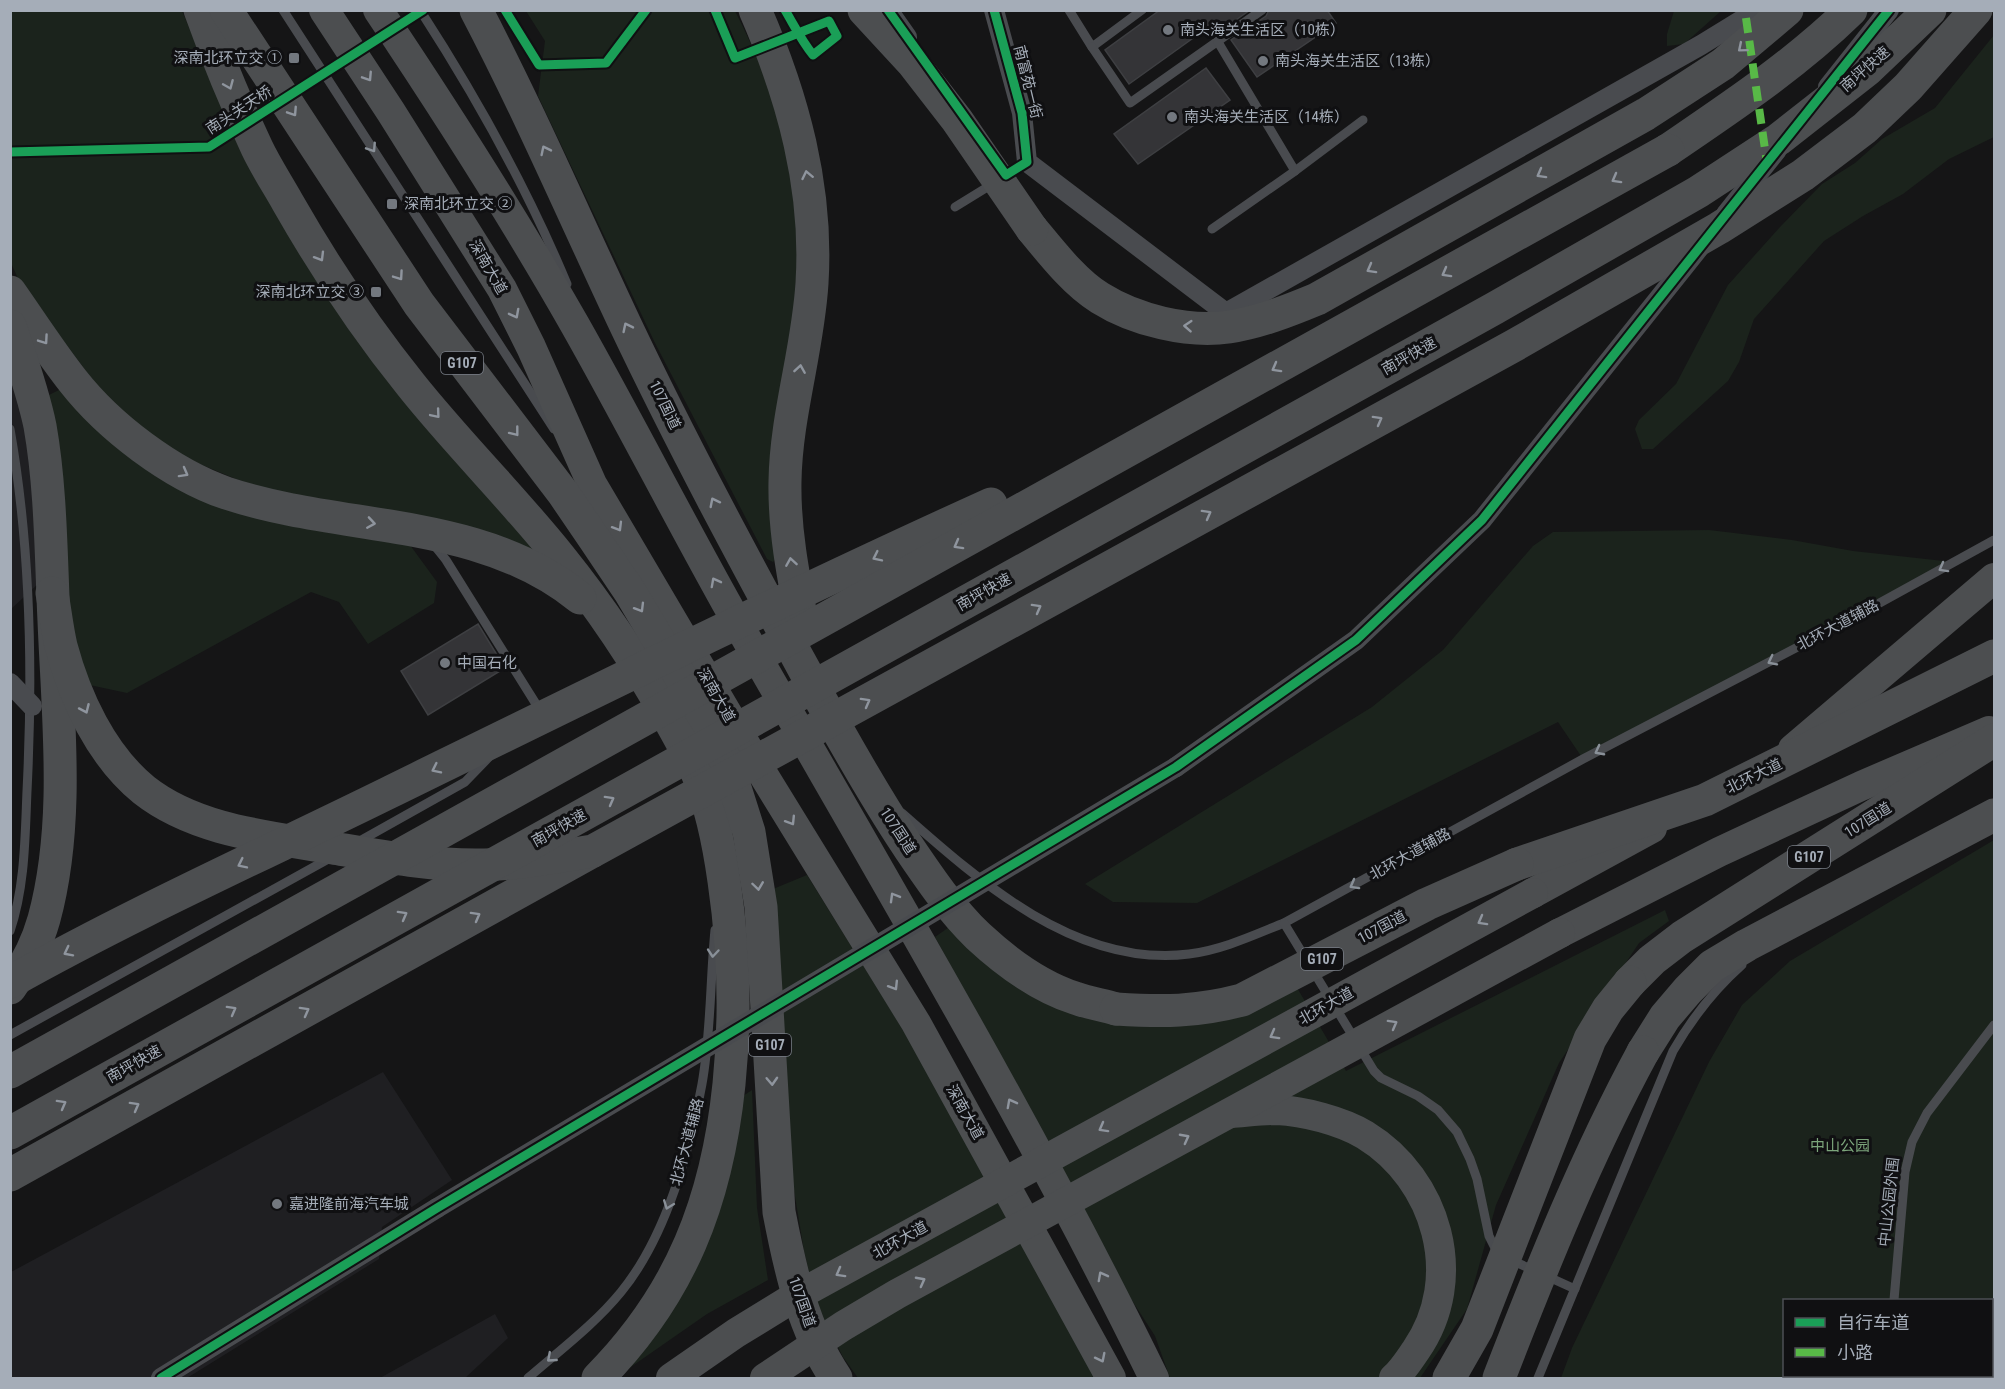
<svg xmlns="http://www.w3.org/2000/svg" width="2005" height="1389" font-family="'Roboto Condensed','Noto Sans SC',sans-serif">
<rect width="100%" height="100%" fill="#151516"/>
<g fill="#1f1f22">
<path d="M10 344 30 462 39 583 11 609Z"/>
<path d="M383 1072 452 1180 382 1227 379 1259 187 1378H11V1272Z"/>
<path d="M495 1314 508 1338 465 1378H380Z"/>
</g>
<g fill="#1b231c" fill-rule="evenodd">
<path d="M10 11H182L219 97 551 565 276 492 236 479 202 465 173 451 116 411 20 283 11 263Z"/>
<path d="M526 11H735C758 55 777 105 788 153 795 185 797 217 798 249L777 557 773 562 767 559 655 343 538 96 545 41Z"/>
<path d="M1674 11H1721L1684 44 1667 46V34Z"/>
<path d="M1994 35V137L1949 159 1903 194 1863 216 1824 241 1754 319 1739 362 1728 381 1653 449H1642L1635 429 1639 420 1676 384 1728 285 1780 227 1822 184 1855 163 1882 139 1935 108Z"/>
<path d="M65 387 108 435 410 545 437 582 434 603 368 644 339 602 311 592 127 693 85 684 69 637 45 397Z"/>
<path d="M1709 530 1792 540 1853 551 1953 562 1583 759 1558 722 1197 903 1113 902 1085 884 1372 707 1443 650 1533 546 1553 532Z"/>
<path d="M1994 840V1378H1561L1572 1348 1709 1062 1742 1005 1790 961ZM1784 1300H1992V1376H1784Z"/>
<path d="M807 875 907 1036 1101 1378H858L843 1357 817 1306 804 1251 791 1172 773 889Z"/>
<path d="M1665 910 1669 921 1639 943 1559 1063 1496 1205 1467 1309 1420 1378H1170L1155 1336 1122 1285 935 937 952 925 1083 1018 1296 986 1346 1071Z"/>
<path d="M752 1090 757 1208 768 1280 707 1314 628 1369 737 1100Z"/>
</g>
<g fill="#343437" stroke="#3e3f42" stroke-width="1.5">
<path d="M1160 10H1250L1223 29 1217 21 1129 84 1105 50Z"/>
<path d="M1269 10H1327L1336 23 1257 77 1231 40 1266 16Z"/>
<path d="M1206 68 1230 100 1138 164 1114 134Z"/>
<path d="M478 624 505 668 428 715 401 671Z"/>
</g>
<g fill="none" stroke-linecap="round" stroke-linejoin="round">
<g stroke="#494b4f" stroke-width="9">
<path d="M283 10 554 429"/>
<path d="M420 10C477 98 527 188 567 284"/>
<path d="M1069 10 1092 47 1142 10"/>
<path d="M1092 47 1130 103 1262 10"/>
<path d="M1295 171 1363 120"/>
<path d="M955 207 994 183"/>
<path d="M1212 229 1295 171 1218 42"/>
<path d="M10 429C31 548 33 671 27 791 25 838 25 887 10 931"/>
<path d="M434 545 446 560 541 712"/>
<path d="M902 813C980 882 1077 968 1189 954 1222 950 1254 935 1284 923L1583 759 1836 627 1994 540"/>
<path d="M358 842 465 782 491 755"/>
<path d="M1284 923 1374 1071 1381 1078 1418 1096 1438 1110 1457 1132 1470 1159 1477 1179 1489 1236 1498 1254 1575 1289"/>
<path d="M10 1035 330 858"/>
<path d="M1894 1300 1905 1172 1912 1142 1927 1113 1994 1025"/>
<path d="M528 1378C559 1351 595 1324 621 1292 666 1237 689 1153 702 1084 711 1034 710 981 715 930"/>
<path d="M1538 1378 1673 1051C1692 1018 1714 990 1742 965"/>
<path d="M1887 1378 1888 1376"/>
</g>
<g stroke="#494b4f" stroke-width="20">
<path d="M888 10 907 37"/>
<path d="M994 10 1022 113 1027 162 1226 313 1701 45 1758 10"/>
<path d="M1828 87 1889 10"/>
<path d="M1726 214 1777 150"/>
<path d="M10 683 32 706"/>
<path d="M1176 767 1356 640 1482 520 1699 248"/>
<path d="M161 1378 437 1208"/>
</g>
<g stroke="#4c4e50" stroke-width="30">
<path d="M324 10 391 112 502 289 531 347 592 484 761 771 916 1023 1111 1378"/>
<path d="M378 10C447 113 514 218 575 325 631 424 682 525 738 624 880 873 1028 1120 1154 1378"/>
<path d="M1793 749 1994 578"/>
<path d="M1533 893 1652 828"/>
<path d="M1560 933 1719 852 1861 786 1989 731"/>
<path d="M1231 1113C1246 1112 1262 1110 1277 1110 1303 1111 1342 1121 1365 1135 1437 1179 1466 1278 1416 1350 1409 1360 1403 1370 1394 1378"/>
</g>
<g stroke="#4c4e50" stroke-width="33">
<path d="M200 10C217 57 236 103 257 148 266 167 278 185 288 203 324 266 365 328 411 385 458 444 512 497 560 557 601 608 637 662 669 719 679 737 690 756 698 775 712 808 719 845 724 881 734 949 736 1016 729 1084 717 1201 681 1294 598 1378"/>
<path d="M226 10 419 304 563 493 595 540 630 592 711 728 729 769 749 832 761 907 779 1212C790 1269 803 1329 836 1378"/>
<path d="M476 10C530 113 576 220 625 324 681 442 743 557 805 671 837 730 870 789 907 845 928 876 950 909 978 936 1006 962 1038 986 1075 998 1088 1003 1103 1005 1116 1009"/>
<path d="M755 10C793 97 818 188 812 283 808 350 786 415 785 481 784 528 793 575 802 621"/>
<path d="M1668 150C1731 107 1796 64 1851 10"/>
<path d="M1032 229C1051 252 1075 283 1100 298 1135 320 1188 333 1229 327 1260 322 1288 311 1317 299L1646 114 1723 64 1787 10"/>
<path d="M10 292C31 322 51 353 73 381 109 427 171 474 226 493 343 532 479 516 580 598"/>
<path d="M10 326C21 359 33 392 40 426 51 488 51 558 54 621 58 719 70 823 44 919 37 944 25 967 10 988"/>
<path d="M1517 864 1705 800 1994 656"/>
<path d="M1630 982 1652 960 1682 937 1994 740"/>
<path d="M1643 1052 1665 1017 1688 990 1712 966 1747 945 1994 815"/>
<path d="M10 1175 591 852"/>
</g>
<path stroke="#494b4f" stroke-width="20" d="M437 1208 1176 767"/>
<g stroke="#4c4e50" stroke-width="30">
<path d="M671 1378 736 1333 793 1298 1533 893"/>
<path d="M765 1378 843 1326 897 1294 1560 933"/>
</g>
<g stroke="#4c4e50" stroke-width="33">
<path d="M864 10 912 62 957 120 1032 229"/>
<path d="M52 593C55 610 57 629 61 646 75 698 101 755 144 790 196 831 269 837 333 848 380 856 428 865 476 865 515 865 555 857 593 851L1515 345 1719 228 1803 175 1865 128 1908 87 1976 10"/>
<path d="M10 982C133 913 262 855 388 793 588 695 788 596 991 504"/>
<path d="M1116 1009C1163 1012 1196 1012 1242 1000L1427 904 1517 864"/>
<path d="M10 1072 1668 150"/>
<path d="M10 1133 1495 308 1698 192 1779 139 1867 70 1930 10"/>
<path d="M1449 1378 1477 1329 1590 1039 1608 1009 1630 982"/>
<path d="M1499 1378C1542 1267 1586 1157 1643 1052"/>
</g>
<path stroke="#58b947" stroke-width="8" stroke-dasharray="15 8" stroke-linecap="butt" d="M1746 18 1767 163"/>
<g stroke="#101012" stroke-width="13">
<g id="cycleway">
<path d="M505 10 539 65 606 63 646 10"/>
<path d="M715 10 735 58 829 21 837 36 813 55C801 40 795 27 785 10"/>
<path d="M888 10 1006 175 1027 162 1022 113 994 10"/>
<path d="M10 152 209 147 423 10"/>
<path d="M161 1378 437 1208 1176 767 1356 640 1482 520 1889 10"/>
</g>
</g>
<use href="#cycleway" stroke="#1a9f57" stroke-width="9"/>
</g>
<defs><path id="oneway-chevron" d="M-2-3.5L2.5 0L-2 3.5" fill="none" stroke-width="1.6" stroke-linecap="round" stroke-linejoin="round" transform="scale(1.5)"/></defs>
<g stroke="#8f959e">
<use href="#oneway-chevron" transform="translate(1742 48) rotate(140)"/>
<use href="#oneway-chevron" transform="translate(368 77) rotate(57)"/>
<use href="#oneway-chevron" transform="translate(229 85) rotate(67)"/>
<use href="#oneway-chevron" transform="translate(293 112) rotate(57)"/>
<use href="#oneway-chevron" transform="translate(545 150) rotate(-116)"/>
<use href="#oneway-chevron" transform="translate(1541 174) rotate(151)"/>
<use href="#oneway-chevron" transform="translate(807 175) rotate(-102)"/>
<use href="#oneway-chevron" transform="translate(1616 179) rotate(151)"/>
<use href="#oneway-chevron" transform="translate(320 257) rotate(59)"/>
<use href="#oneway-chevron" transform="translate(1371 269) rotate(151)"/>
<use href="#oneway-chevron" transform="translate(1446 273) rotate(151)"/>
<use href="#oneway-chevron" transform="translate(399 276) rotate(55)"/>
<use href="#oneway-chevron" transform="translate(515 314) rotate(62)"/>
<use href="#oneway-chevron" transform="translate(1188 326) rotate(-176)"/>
<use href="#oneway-chevron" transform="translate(627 327) rotate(-116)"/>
<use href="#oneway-chevron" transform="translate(44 340) rotate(55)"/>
<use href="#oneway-chevron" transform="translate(1276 368) rotate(151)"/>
<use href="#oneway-chevron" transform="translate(800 369) rotate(-81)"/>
<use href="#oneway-chevron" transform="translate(436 414) rotate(50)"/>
<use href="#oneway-chevron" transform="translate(1378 420) rotate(-29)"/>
<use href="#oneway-chevron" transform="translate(515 432) rotate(52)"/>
<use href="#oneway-chevron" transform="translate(184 473) rotate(29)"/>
<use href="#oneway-chevron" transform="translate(714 502) rotate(-117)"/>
<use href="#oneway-chevron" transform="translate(1207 514) rotate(-29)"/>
<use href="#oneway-chevron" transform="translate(371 523) rotate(9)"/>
<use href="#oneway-chevron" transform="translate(618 527) rotate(59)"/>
<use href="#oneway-chevron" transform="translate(958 545) rotate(151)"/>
<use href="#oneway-chevron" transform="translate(877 557) rotate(154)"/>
<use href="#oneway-chevron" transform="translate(791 562) rotate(-99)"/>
<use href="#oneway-chevron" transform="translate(715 582) rotate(-118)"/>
<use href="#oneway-chevron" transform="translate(640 608) rotate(59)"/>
<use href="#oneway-chevron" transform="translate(1037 608) rotate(-29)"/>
<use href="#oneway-chevron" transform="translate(866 702) rotate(-29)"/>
<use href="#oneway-chevron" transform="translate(85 709) rotate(66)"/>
<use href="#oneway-chevron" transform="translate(436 769) rotate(154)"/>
<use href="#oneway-chevron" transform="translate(610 800) rotate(-29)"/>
<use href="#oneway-chevron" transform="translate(791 821) rotate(58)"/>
<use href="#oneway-chevron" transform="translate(242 864) rotate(154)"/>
<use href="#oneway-chevron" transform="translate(758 886) rotate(82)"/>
<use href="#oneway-chevron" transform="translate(894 897) rotate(-120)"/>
<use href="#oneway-chevron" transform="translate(403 915) rotate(-29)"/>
<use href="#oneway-chevron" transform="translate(476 916) rotate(-29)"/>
<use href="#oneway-chevron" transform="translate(1482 921) rotate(151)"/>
<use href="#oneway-chevron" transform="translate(68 952) rotate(153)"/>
<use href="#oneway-chevron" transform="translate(894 986) rotate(58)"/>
<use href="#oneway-chevron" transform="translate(232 1010) rotate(-29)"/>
<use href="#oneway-chevron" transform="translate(305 1011) rotate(-29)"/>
<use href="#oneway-chevron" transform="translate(1393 1024) rotate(-29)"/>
<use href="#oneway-chevron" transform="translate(1274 1035) rotate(151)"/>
<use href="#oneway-chevron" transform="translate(772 1081) rotate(87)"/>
<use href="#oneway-chevron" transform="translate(1011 1103) rotate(-118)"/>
<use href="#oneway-chevron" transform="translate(62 1104) rotate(-29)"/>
<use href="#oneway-chevron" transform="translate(135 1106) rotate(-29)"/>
<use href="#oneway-chevron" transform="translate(1103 1128) rotate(151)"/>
<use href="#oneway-chevron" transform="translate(1185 1138) rotate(-28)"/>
<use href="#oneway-chevron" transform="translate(840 1273) rotate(151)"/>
<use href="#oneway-chevron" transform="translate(1102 1276) rotate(-118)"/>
<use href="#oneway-chevron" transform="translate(921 1281) rotate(-28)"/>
<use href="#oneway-chevron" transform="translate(1101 1358) rotate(63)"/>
</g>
<g stroke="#899098">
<use href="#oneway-chevron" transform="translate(372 148) rotate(57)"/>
<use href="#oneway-chevron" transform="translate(1943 568) rotate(151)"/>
<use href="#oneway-chevron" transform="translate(1772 661) rotate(153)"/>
<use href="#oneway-chevron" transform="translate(1599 751) rotate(152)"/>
<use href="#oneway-chevron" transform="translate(1354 885) rotate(151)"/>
<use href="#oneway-chevron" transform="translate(713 953) rotate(95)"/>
<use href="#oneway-chevron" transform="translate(668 1205) rotate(111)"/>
<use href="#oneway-chevron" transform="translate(551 1358) rotate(139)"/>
</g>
<g fill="#73787f" stroke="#101012" stroke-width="2">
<circle cx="1168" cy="30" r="6"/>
<rect x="288" y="52" width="12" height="12" rx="3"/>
<circle cx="1263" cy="61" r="6"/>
<circle cx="1172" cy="117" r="6"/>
<rect x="386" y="198" width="12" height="12" rx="3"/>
<rect x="370" y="286" width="12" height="12" rx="3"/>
<circle cx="445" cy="663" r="6"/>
<circle cx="277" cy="1204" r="6"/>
</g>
<g text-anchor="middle" stroke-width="6" stroke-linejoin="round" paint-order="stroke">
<g fill="#101012" stroke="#787e86" stroke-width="1.5">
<rect x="441" y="352" width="42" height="22" rx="4.5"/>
<rect x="1788" y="846" width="42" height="22" rx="4.5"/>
<rect x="1301" y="948" width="42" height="22" rx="4.5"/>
<rect x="749" y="1034" width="42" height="22" rx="4.5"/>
</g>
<g font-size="14" font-weight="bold" fill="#a5adb8">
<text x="462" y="368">G107</text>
<text x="1809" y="862">G107</text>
<text x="1322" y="964">G107</text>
<text x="770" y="1050">G107</text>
</g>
<g font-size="15" fill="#a5adb8" stroke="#101012" text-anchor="start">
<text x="1180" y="35">南头海关生活区（10栋）</text>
<text x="282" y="63" text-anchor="end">深南北环立交 ①</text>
<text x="1275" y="66">南头海关生活区（13栋）</text>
<text x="1184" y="122">南头海关生活区（14栋）</text>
<text x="404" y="209">深南北环立交 ②</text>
<text x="364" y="297" text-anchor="end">深南北环立交 ③</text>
<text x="457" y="668">中国石化</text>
<text x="289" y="1209">嘉进隆前海汽车城</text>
</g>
<g font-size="15" fill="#a5adb8" stroke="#101012">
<text transform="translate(1865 69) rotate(-41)" y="5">南坪快速</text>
<text transform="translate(1028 82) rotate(76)" y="5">南富苑一街</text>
<text transform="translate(239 110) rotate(-33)" y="5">南头关天桥</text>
<text transform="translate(488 267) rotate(60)" y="5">深南大道</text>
<text transform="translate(1409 356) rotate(-29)" y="5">南坪快速</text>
<text transform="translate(665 405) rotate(64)" y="5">107国道</text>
<text transform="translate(984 592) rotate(-29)" y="5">南坪快速</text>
<text transform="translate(1838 625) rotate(-28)" y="5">北环大道辅路</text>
<text transform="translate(716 695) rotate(60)" y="5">深南大道</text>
<text transform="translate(1754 776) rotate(-26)" y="5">北环大道</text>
<text transform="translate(1868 820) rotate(-32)" y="5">107国道</text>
<text transform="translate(559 828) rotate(-29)" y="5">南坪快速</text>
<text transform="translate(898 831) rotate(57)" y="5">107国道</text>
<text transform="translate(1410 854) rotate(-29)" y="5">北环大道辅路</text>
<text transform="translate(1382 927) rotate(-28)" y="5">107国道</text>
<text transform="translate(1326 1006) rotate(-29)" y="5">北环大道</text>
<text transform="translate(134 1064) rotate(-29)" y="5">南坪快速</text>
<text transform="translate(965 1112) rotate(61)" y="5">深南大道</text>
<text transform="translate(687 1142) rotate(-75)" y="5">北环大道辅路</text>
<text transform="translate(1889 1202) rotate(-84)" y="5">中山公园外围</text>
<text transform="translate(900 1240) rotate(-29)" y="5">北环大道</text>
<text transform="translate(802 1302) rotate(71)" y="5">107国道</text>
</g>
<g font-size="15" fill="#7ca57b" stroke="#101012">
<text x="1840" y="1151">中山公园</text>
</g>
</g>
<rect width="2005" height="1389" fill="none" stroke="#a5adb8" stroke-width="24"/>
<rect x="1783" y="1299" width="210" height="78" fill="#101012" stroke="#4c4f54" stroke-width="1.5"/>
<rect x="1795" y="1318" width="30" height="9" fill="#1a9f57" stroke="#4c4f54" stroke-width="1.5"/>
<text x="1837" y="1329" font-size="18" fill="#a5adb8">自行车道</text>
<rect x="1795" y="1348" width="30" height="9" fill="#58b947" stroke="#4c4f54" stroke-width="1.5"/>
<text x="1837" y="1359" font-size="18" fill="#a5adb8">小路</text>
</svg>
